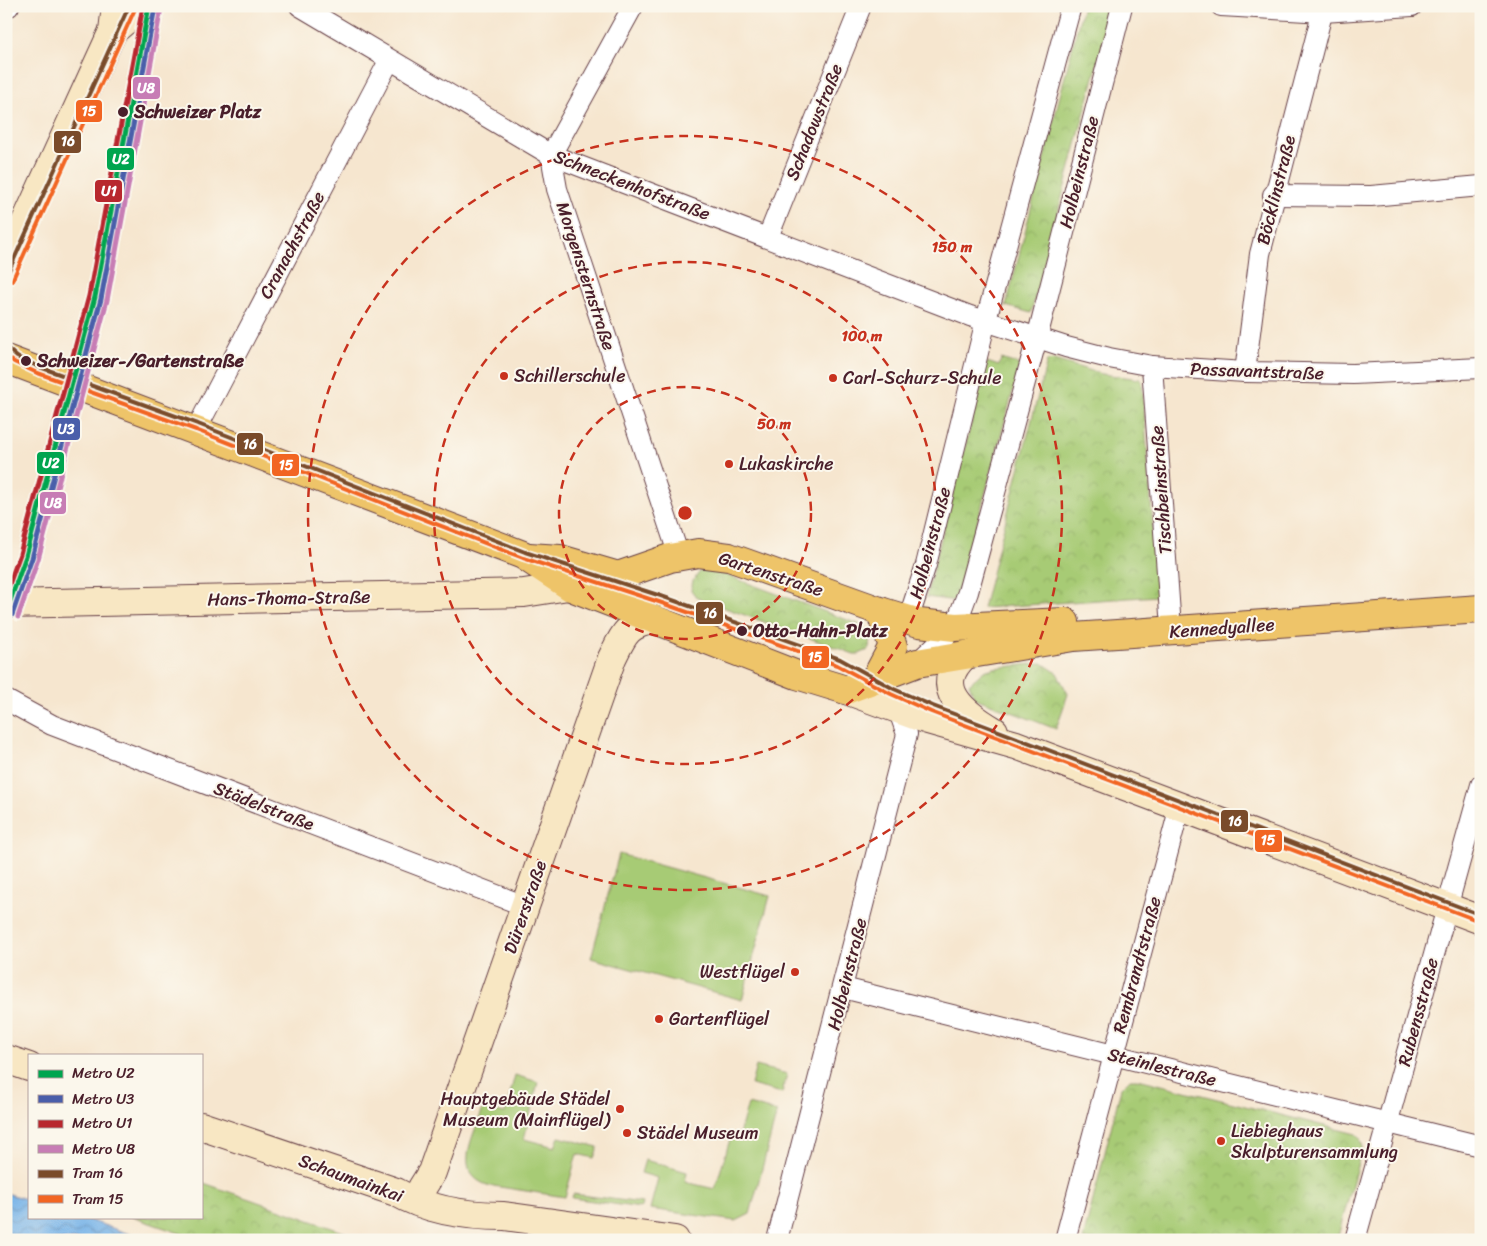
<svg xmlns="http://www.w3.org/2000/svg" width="1487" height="1246" font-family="Sriracha,sans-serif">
<defs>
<pattern id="park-crowns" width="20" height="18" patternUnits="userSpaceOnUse" patternTransform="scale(1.25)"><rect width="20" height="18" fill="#a7cb74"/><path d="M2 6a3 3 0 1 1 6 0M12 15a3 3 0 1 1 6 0" fill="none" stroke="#91ae65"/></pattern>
<pattern id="water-waves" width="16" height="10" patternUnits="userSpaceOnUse" patternTransform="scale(1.25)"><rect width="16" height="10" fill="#77b3e8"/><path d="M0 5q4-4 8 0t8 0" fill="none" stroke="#6491bc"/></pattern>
</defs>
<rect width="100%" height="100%" fill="#fbf7ec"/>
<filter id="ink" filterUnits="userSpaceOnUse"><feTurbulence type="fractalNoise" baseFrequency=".02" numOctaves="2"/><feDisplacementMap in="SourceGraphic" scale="10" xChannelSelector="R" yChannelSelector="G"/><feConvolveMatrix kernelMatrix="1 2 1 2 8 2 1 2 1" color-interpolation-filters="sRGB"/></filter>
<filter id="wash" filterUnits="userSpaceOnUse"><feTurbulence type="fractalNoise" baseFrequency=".0096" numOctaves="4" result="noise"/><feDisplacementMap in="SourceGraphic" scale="20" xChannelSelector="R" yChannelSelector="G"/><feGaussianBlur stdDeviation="1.12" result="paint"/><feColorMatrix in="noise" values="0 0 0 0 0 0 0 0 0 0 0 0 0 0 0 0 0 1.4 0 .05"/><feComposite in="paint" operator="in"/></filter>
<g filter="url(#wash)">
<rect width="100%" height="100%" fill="#f6e6cf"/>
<g fill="#a7cb74" stroke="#787550">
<path d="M619 854 770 896 742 1000 591 958Z"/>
<path d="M756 1066 787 1074 782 1093 751 1085Z"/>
<path d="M515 1075 538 1082 524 1139 555 1147 559 1137 598 1147 594 1158 577 1154 565 1197 487 1185C451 1172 475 1134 483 1108L505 1113Z"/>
<path d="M748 1104 777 1112 750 1214 736 1221 650 1209 658 1178 641 1173 645 1160 687 1172 685 1182 715 1189 731 1136 738 1138Z"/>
<path d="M573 1194 642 1203 641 1208 572 1198Z"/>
</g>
<g fill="url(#park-crowns)" stroke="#787550">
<path d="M1083 6H1111L1112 10 1031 313 1006 306Z"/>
<path d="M1001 359 1020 365 956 601 926 597 987 362 999 366Z"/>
<path d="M1054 360 1102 374 1140 379 1142 381 1158 596 983 608 1047 361Z"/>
<path d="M701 570H713L734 578 861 625C870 632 872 640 868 650L859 654H854L697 598 691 590 693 581Z"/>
<path d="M1042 663 1057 673 1068 694 1056 729 975 698 969 684 984 671 994 668Z"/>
<path d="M1130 1079H1138L1356 1134 1360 1138 1362 1148 1337 1240H1083L1121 1088Z"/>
<path d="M201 1182 366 1240H200L132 1217H201Z"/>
</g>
<path fill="url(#water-waves)" stroke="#60698a" d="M6 1193 29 1200V1217H80L147 1240H6Z"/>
</g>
<g filter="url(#ink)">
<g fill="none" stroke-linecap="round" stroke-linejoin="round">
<g stroke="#643d44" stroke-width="22">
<g id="street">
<path d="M300 6 551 155 970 316 1066 347 1109 358 1152 366 1245 372 1353 374 1481 368"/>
<path d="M633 6 551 155 557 189 679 556"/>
<path d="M1221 6 1323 12 1412 6"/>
<path d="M6 7 9 6"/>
<path d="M1273 195 1371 196 1481 186"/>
<path d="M768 237 861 6"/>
<path d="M1152 366 1170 614"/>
<path d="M1245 372 1260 254 1324 6"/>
<path d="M196 430 389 61"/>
<path d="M908 620 926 565 986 320 1071 6"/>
<path d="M917 663 955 627 968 592 1037 338 1122 6"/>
<path d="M6 700 52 725 525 906"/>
<path d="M843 988 1481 1146"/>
<path d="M777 1240 907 734 898 709"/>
<path d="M1065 1240 1180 806"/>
<path d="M1355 1240 1481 785"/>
</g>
</g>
<g stroke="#643d44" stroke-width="30">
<g id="secondary">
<path d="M113 31 142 6"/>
<path d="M6 265 113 31 116 6"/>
<path d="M6 604 524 593 587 583"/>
<path d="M964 656C930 688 965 714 994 731"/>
<path d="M846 690 928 720 1016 745 1481 920"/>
<path d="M6 1059 29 1067"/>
<path d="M201 1126 396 1192C429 1211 466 1216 504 1216L675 1240"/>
<path d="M422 1188 432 1172 612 658C623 636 627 623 654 620"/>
</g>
</g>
<g stroke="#643d44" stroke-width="30">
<g id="primary">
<path d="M6 359 523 555 571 587 797 675 846 690 917 663 1073 637 1481 609"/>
<path d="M529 557 560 559 618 576 670 558 698 553 729 557 880 611 919 623 955 627 1065 622"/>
<path d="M876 678 893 646 880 611"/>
</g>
</g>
<use href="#street" stroke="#fff" stroke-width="20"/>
<use href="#secondary" stroke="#f8e7c3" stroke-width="28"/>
<use href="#primary" stroke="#eec469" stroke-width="28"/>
<g stroke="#fbf7ec" stroke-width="8">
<g id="tram-1">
<path d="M6 277 129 6"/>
<path d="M6 347 17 357 37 366 198 424 525 552 661 596 840 659 894 689 933 706 1481 915"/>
</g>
</g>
<g stroke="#fbf7ec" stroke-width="8">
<g id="tram-2">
<path d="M12 281 135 9"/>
<path d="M6 356 14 362 35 372 196 430 523 558 659 602 837 665 891 694 931 712 1479 921"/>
</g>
</g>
<use href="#tram-1" stroke="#7a4b2a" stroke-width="4"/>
<use href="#tram-2" stroke="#f26522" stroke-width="4"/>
<g stroke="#fbf7ec" stroke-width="9">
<path id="metro-1" d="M6 612 26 556 95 297 149 6"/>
</g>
<g stroke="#fbf7ec" stroke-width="9">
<path id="metro-2" d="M12 615 32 558 101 299 155 7"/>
</g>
<g stroke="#fbf7ec" stroke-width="9">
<path id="metro-3" d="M6 593 20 554 89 296 143 6"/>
</g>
<g stroke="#fbf7ec" stroke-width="9">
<path id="metro-4" d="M18 617 38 559 107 300 161 8"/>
</g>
<use href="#metro-1" stroke="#00a54f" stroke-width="5"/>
<use href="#metro-2" stroke="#4a5eaa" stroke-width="5"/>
<use href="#metro-3" stroke="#b8282e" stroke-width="5"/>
<use href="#metro-4" stroke="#c77db5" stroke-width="5"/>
</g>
</g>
<g fill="none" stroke="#c8321e" stroke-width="2.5" stroke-dasharray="9 6">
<circle cx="685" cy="513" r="126"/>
<circle cx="685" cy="513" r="251"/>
<circle cx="685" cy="513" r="377"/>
</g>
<g fill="#4a1f2b" stroke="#fbf7ec" stroke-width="2">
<circle cx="123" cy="112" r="6"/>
<circle cx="26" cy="361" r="6"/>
<circle cx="742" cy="631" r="6"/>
</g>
<g fill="#c8321e" stroke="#fbf7ec" stroke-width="2">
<circle cx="504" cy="376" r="5"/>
<circle cx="833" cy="378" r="5"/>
<circle cx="729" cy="464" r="5"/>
<circle cx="795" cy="972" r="5"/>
<circle cx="659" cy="1019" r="5"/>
<circle cx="620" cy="1109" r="5"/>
<circle cx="627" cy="1133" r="5"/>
<circle cx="1221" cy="1141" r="5"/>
</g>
<g text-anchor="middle" stroke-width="4" stroke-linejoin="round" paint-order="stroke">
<g font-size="18" font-weight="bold" fill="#4a1f2b" stroke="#fbf7ec" text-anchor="start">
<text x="134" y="118">Schweizer Platz</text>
<text x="37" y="367">Schweizer-/Gartenstraße</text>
<text x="753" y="637">Otto-Hahn-Platz</text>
</g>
<g font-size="18" fill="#4a1f2b" stroke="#fbf7ec">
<text transform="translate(814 122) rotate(-68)" y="6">Schadowstraße</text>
<text transform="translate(1079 172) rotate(-76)" y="6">Holbeinstraße</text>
<text transform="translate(632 185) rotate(21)" y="6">Schneckenhofstraße</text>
<text transform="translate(1276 190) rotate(-76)" y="6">Böcklinstraße</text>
<text transform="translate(292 245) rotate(-62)" y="6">Cranachstraße</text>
<text transform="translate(586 276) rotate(72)" y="6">Morgensternstraße</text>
<text transform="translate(1257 371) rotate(2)" y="6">Passavantstraße</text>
<text transform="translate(1161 490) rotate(-94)" y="6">Tischbeinstraße</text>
<text transform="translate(930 543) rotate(-75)" y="6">Holbeinstraße</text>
<text transform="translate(771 574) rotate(18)" y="6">Gartenstraße</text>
<text transform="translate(289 598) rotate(-1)" y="6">Hans-Thoma-Straße</text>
<text transform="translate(1222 628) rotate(-4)" y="6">Kennedyallee</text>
<text transform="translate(264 806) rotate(21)" y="6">Städelstraße</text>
<text transform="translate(525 907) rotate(-71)" y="6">Dürerstraße</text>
<text transform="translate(1137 965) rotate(-75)" y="6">Rembrandtstraße</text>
<text transform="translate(847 974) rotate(-76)" y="6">Holbeinstraße</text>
<text transform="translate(1418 1012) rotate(-75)" y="6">Rubensstraße</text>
<text transform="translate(1162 1067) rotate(14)" y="6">Steinlestraße</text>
<text transform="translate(351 1178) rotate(20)" y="6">Schaumainkai</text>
</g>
<g font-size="18" fill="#4a1f2b" stroke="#fbf7ec" text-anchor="start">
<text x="514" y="382">Schillerschule</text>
<text x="843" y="384">Carl-Schurz-Schule</text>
<text x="739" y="470">Lukaskirche</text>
<text x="785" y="978" text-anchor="end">Westflügel</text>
<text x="669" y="1025">Gartenflügel</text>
<text x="610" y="1105" text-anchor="end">Hauptgebäude Städel<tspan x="610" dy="21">Museum (Mainflügel)</tspan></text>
<text x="1231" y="1137">Liebieghaus<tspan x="1231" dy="21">Skulpturensammlung</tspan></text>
<text x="637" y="1139">Städel Museum</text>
</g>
</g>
<circle cx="685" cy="513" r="8" fill="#c8321e" stroke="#fbf7ec" stroke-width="2.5"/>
<g font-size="15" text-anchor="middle" font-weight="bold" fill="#c8321e" stroke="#fbf7ec" stroke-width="4" stroke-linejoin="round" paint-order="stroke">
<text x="952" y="252">150 m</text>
<text x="862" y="341">100 m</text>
<text x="774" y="429">50 m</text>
</g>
<g stroke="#fbf7ec" stroke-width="2">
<rect x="132" y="76" width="29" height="24" rx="5" fill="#c77db5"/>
<rect x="75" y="99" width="28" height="24" rx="5" fill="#f26522"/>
<rect x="53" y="130" width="29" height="24" rx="5" fill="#7a4b2a"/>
<rect x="106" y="147" width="29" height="24" rx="5" fill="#00a54f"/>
<rect x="94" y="179" width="29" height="24" rx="5" fill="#b8282e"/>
<rect x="52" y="417" width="29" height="24" rx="5" fill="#4a5eaa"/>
<rect x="236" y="432" width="28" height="24" rx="5" fill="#7a4b2a"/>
<rect x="36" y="451" width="29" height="24" rx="5" fill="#00a54f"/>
<rect x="271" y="453" width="29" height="24" rx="5" fill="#f26522"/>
<rect x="39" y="491" width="28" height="24" rx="5" fill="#c77db5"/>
<rect x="695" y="601" width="29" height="24" rx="5" fill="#7a4b2a"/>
<rect x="801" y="645" width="29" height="24" rx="5" fill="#f26522"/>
<rect x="1220" y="809" width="29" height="24" rx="5" fill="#7a4b2a"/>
<rect x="1254" y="829" width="29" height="24" rx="5" fill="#f26522"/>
</g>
<g font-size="14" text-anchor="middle" font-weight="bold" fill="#fff">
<text x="146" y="93">U8</text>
<text x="89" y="116">15</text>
<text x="68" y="146">16</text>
<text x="121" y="164">U2</text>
<text x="109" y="196">U1</text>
<text x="66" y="434">U3</text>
<text x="250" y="449">16</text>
<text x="51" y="468">U2</text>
<text x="286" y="470">15</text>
<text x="53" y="508">U8</text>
<text x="710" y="618">16</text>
<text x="815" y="662">15</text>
<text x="1235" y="826">16</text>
<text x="1268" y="845">15</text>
</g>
<rect width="1487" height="1246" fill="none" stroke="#fbf7ec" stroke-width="25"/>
<rect x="28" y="1054" width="175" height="165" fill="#fbf7ec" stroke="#b4a19f"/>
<rect x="38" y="1070" width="25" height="8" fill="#00a54f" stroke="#b4a19f"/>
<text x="72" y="1078" font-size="15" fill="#4a1f2b">Metro U2</text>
<rect x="38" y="1095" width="25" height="8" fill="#4a5eaa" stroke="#b4a19f"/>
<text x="72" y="1104" font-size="15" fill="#4a1f2b">Metro U3</text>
<rect x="38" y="1120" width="25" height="8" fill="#b8282e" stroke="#b4a19f"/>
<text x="72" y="1128" font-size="15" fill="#4a1f2b">Metro U1</text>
<rect x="38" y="1145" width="25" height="8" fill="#c77db5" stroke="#b4a19f"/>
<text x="72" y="1154" font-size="15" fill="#4a1f2b">Metro U8</text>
<rect x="38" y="1170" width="25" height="8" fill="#7a4b2a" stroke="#b4a19f"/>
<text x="72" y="1178" font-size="15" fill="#4a1f2b">Tram 16</text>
<rect x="38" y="1195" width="25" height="8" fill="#f26522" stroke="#b4a19f"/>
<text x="72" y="1204" font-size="15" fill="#4a1f2b">Tram 15</text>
</svg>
